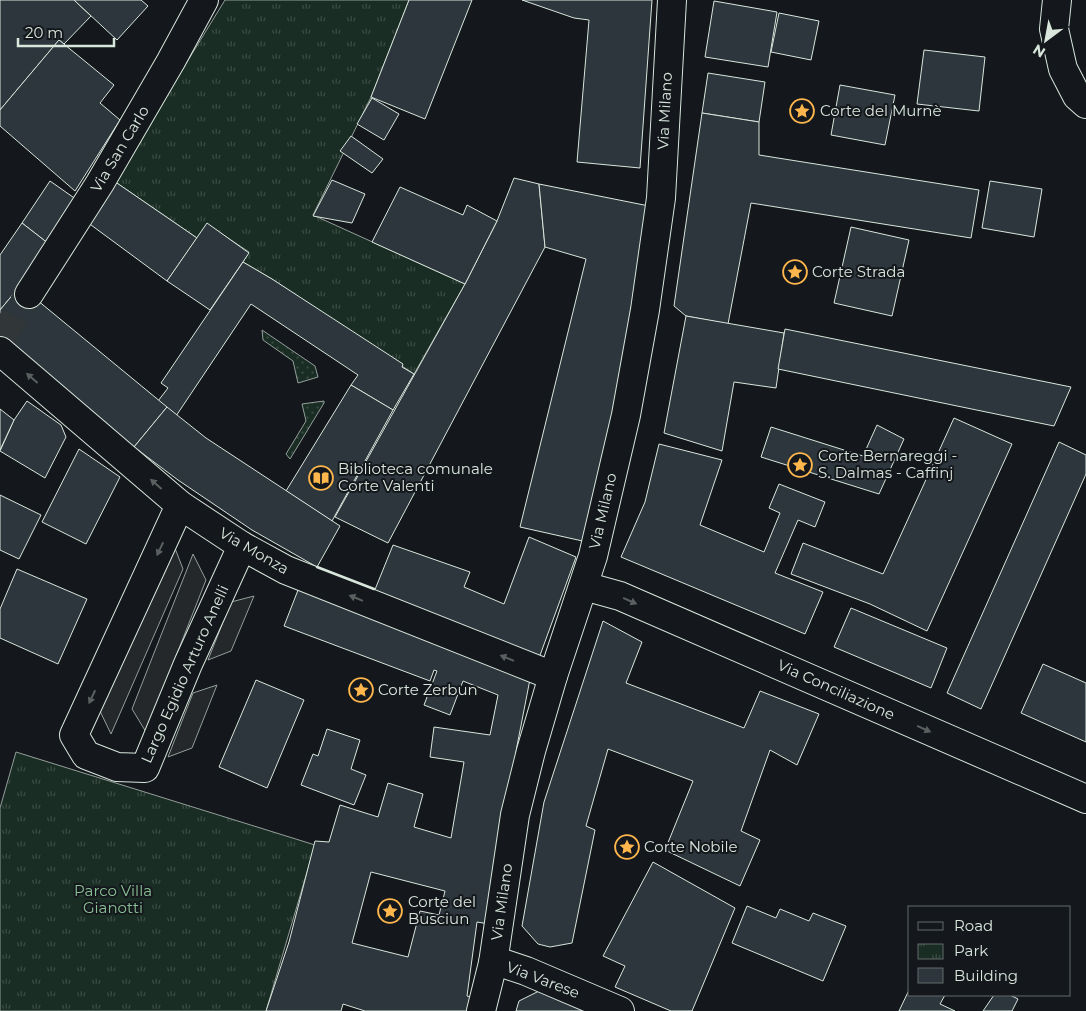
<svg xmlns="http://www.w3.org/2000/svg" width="1086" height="1011" font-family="Montserrat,sans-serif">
<defs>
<pattern id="grass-dots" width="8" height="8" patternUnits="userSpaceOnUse" patternTransform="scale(1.25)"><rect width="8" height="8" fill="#1a2d24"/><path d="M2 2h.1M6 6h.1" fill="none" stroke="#3b4b43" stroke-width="1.8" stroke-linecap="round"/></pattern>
<pattern id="park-tufts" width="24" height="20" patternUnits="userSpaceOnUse" patternTransform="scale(1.25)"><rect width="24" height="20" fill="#1a2d24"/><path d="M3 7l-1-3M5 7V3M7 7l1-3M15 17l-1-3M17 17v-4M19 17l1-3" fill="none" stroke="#3b4b43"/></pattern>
</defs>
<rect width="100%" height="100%" fill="#14181c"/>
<g fill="url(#grass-dots)" stroke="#939e99">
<path d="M262 330 315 366 318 377 298 383 293 361 263 340Z"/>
<path d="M324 401V403L290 459 286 454 306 421 302 404Z"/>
</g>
<g fill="url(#park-tufts)" stroke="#939e99">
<path d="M225 0H409L371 97 313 215 465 284 414 374 272 279 243 262 249 252 207 224 197 238 114 181Z"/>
<path d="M16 752 315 845 266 1011H0V808Z"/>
</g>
<g fill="#24282b" stroke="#939e99">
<path d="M173 543 183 569 111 734 99 709Z"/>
<path d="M193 554 206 580 146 732 132 709Z"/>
<path d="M254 596 231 651 208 660 231 602Z"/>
<path d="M217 685 192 748 168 757 193 693Z"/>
</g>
<g fill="#2c363c" stroke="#d8e6dc" fill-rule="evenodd">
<path d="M0 0H74L91 16 64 44 59 40 0 110Z"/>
<path d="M74 0H141L148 6 117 40Z"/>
<path d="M409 0H472L425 119 371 97Z"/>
<path d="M522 0H652L640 168 577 162 589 20 574 18Z"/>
<path d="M714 1 777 12 768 67 705 57Z"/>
<path d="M779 13 819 21 811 60 771 52Z"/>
<path d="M59 40 114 85 100 103 120 120 75 191 0 126V110Z"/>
<path d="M924 50 985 57 979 111 917 104Z"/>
<path d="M708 73 765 82 759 122 702 113Z"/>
<path d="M840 85 895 95 885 145 831 135Z"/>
<path d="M372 98 399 114 384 140 357 124Z"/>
<path d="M702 113 759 122V155L979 190 971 238 751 203 728 324 686 316 674 306Z"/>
<path d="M351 136 383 159 372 173 340 151Z"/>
<path d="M514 178 539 184 545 247 388 543 335 517 465 284 497 221Z"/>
<path d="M332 180 365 194 352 223 313 216Z"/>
<path d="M50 181 80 202 49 244 22 223Z"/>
<path d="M114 181 197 238 167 281 87 222Z"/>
<path d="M990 181 1042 189 1034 237 982 228Z"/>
<path d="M539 184 649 206 616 412 587 542 520 527 586 259 545 247Z"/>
<path d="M400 187 463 215 467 205 497 221 465 284 372 242Z"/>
<path d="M22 223 49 244 20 286 0 310V255Z"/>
<path d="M207 223 249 253 210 310 167 281Z"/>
<path d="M851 227 909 240 892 316 834 303Z"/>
<path d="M243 262 272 279 403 364 402 367 414 374 393 410 351 385 358 375 251 304 176 416 158 401 168 388 161 383Z"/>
<path d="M20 286 167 407 134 447 112 431 113 429 0 340V310Z"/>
<path d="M686 316 784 333 776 388 734 382 722 451 664 433Z"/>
<path d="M785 329 1071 387 1054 426 778 369Z"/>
<path d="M351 385 393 410 332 521 286 491Z"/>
<path d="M27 401 61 425 66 437 45 478 0 451 14 420Z"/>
<path d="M167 407 206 438 340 526 317 567 252 530 178 480 134 447Z"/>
<path d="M0 409 14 420 0 450Z"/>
<path d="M954 418 1012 444 927 631 870 604 791 574 803 543 883 574Z"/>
<path d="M877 425 904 439 879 494 761 457 771 427 863 456Z"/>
<path d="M1059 442 1086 455V474L981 709 947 693Z"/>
<path d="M659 444 722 460 700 525 764 552 780 513 769 508 779 484 825 502 815 527 798 520 775 573 823 592 805 634 621 557 645 502Z"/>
<path d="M79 449 120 477 86 544 42 522Z"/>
<path d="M0 495 41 515 19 559 0 550Z"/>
<path d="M529 537 576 557 539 658 374 592 393 545 470 572 464 587 504 604Z"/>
<path d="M17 569 87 599 58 664 0 638V609Z"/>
<path d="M300 585 531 674 517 746 489 924 477 922 467 996 471 997 468 1011H365L343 1004 341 1011H266L289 942 315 841 329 842 340 805 378 817 388 783 423 794 414 827 451 838 464 762 430 757 434 727 490 735 498 695 463 681 450 715 424 705 437 671 434 670 430 681 284 626ZM371 872 445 891 439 915 420 911 408 957 352 943Z"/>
<path d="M851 608 947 648 931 688 834 647Z"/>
<path d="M603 621 642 642 626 683 744 728 760 691 819 714 797 765 770 750 741 831 760 840 740 886 665 850 693 781 608 749 586 826 595 830 572 943 550 947 538 944 522 926 544 802Z"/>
<path d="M1043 664 1086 683V742L1021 713Z"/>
<path d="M256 680 304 700 267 788 219 767Z"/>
<path d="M327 729 360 740 351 769 366 775 354 805 301 785 313 754 318 756Z"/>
<path d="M653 862 735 908 692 1011H671L615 987 625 966 603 956Z"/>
<path d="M747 906 776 918 780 909 809 921 813 913 846 926 823 981 732 943Z"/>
<path d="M910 988V995H945L940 1004 955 1011H899Z"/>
<path d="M539 991 590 1011H516L519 1001Z"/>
<path d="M994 995H1010L1018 999 1012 1011H983Z"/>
</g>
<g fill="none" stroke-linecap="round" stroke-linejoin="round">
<path stroke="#313739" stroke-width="28" stroke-dasharray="28 14" stroke-linecap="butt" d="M0 340 29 294"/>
<g stroke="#d8e6dc" stroke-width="30">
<g id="minor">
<path d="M1057 0 1054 29 1063 69 1077 96 1086 104"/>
<path d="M29 294 100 183 171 61 204 0"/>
<path d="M0 351 180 505 242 546 286 570 553 676"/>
<path d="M180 505 74 735 86 755 117 767 145 768 188 664 242 546"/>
<path d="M584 586 620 596 1086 799"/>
<path d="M493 963 505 964 526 971 620 1011"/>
<path d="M481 1011 493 963 515 815 531 751 553 676 593 556 626 415 645 310 661 198 672 0"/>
</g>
</g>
<use href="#minor" stroke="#14181c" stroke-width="28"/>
<path stroke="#d8e6dc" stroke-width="2.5" d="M317 567 374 589"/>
</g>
<defs><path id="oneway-solid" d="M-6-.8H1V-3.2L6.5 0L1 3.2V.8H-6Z" transform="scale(1.25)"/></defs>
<g fill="#59605f">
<use href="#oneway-solid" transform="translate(32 378) rotate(-139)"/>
<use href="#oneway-solid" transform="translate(156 484) rotate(-139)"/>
<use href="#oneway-solid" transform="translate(160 549) rotate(115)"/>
<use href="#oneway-solid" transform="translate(356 598) rotate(-158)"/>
<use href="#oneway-solid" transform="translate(630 601) rotate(24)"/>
<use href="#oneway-solid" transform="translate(507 658) rotate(-158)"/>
<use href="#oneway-solid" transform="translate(92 697) rotate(115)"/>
<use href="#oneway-solid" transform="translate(924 729) rotate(24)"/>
</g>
<defs>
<g id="sight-ring" transform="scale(1.25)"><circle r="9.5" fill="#14181c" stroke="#ffb74d" stroke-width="1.5"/><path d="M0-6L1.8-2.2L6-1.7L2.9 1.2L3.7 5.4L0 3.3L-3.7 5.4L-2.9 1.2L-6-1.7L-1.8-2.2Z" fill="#ffb74d"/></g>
<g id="library-ring" transform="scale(1.25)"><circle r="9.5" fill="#14181c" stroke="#ffb74d" stroke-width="1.5"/><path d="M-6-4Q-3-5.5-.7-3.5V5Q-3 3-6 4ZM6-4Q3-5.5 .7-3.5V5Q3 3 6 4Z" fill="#ffb74d"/></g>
</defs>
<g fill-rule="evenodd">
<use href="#sight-ring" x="802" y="111"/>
<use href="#sight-ring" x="795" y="272"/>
<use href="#sight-ring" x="800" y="465"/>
<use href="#library-ring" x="321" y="478"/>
<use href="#sight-ring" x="361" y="690"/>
<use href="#sight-ring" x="627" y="847"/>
<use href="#sight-ring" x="390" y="911"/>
</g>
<g text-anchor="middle" stroke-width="4" stroke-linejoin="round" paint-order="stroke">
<g font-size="15" fill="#d8e6dc" stroke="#14181c">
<text transform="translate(665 111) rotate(-87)" y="5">Via Milano</text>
<text transform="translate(120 149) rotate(-59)" y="5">Via San Carlo</text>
<text transform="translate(603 511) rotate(-77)" y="5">Via Milano</text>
<text transform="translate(254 551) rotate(30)" y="5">Via Monza</text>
<text transform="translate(185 674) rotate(-66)" y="5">Largo Egidio Arturo Anelli</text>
<text transform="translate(836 690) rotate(24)" y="5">Via Conciliazione</text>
<text transform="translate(502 902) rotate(-82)" y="5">Via Milano</text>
<text transform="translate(543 980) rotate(21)" y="5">Via Varese</text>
</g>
<g font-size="15" fill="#d8e6dc" stroke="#14181c" text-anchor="start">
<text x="820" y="116">Corte del Murnè</text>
<text x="812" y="277">Corte Strada</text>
<text x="818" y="461">Corte Bernareggi -<tspan x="818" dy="17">S. Dalmas - Caffinj</tspan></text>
<text x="338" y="474">Biblioteca comunale<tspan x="338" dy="17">Corte Valenti</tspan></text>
<text x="378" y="695">Corte Zerbun</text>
<text x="644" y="852">Corte Nobile</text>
<text x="408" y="907">Corte del<tspan x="408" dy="17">Busciun</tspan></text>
</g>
<g font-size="15" fill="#8ac095" stroke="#14181c">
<text x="113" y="896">Parco Villa<tspan x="113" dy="17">Gianotti</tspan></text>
</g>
</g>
<rect x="908" y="906" width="162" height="90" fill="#14181c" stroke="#626a69"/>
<rect x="918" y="922" width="25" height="8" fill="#14181c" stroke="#626a69"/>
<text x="954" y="931" font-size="15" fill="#d8e6dc">Road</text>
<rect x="918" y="944" width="25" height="15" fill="url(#park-tufts)" stroke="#626a69"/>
<text x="954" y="956" font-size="15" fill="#d8e6dc">Park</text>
<rect x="918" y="968" width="25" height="15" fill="#2c363c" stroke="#626a69"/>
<text x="954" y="981" font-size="15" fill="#d8e6dc">Building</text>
<g transform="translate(1046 40) rotate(212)" stroke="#14181c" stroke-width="4" paint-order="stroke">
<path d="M0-4L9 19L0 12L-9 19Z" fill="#d8e6dc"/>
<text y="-8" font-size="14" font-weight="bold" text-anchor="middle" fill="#d8e6dc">N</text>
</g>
<path d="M18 38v8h96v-8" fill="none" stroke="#d8e6dc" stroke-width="2.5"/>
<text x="25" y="38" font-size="15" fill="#d8e6dc" stroke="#14181c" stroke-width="4" paint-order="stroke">20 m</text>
</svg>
